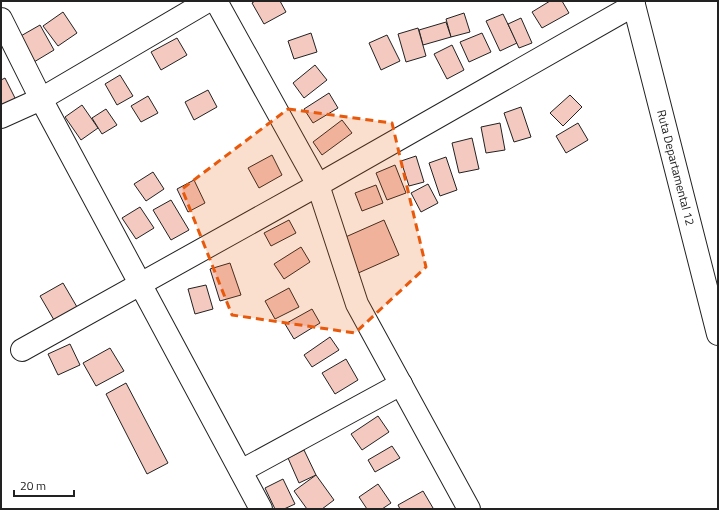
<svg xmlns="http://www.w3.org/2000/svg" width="719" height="510" font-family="'Titillium Web',sans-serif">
<rect width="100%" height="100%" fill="#fff"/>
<g fill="#f3c9c0" stroke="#222">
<path d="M255 1H280L286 12 264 24 252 3Z"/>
<path d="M550 1H562L569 13 542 28 532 12Z"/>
<path d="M63 12 77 33 58 46 43 26Z"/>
<path d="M464 13 470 32 451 37 446 19Z"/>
<path d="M503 14 517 43 500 51 486 21Z"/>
<path d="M521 18 532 43 519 48 508 24Z"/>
<path d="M446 22 451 37 423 45 419 30Z"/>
<path d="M40 25 54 50 34 62 19 37Z"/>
<path d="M418 28 426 56 406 62 398 34Z"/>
<path d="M311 33 317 52 294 59 288 41Z"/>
<path d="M482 33 491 52 469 62 460 42Z"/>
<path d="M387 35 400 61 381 70 369 43Z"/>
<path d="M177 38 187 55 161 70 151 52Z"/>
<path d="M452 45 464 70 447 79 434 54Z"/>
<path d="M315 65 327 80 304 98 293 83Z"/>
<path d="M120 75 133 96 117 105 105 84Z"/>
<path d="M5 78 18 104 1 112V80Z"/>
<path d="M208 90 217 107 194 120 185 102Z"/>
<path d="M329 93 338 108 313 123 304 109Z"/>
<path d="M570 95 582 107 563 126 550 113Z"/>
<path d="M148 96 158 113 141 122 131 106Z"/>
<path d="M82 105 98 128 81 140 65 117Z"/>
<path d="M521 107 531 137 514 142 504 113Z"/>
<path d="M106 109 117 125 102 134 92 118Z"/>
<path d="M342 120 352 133 322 155 313 142Z"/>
<path d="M500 123 505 150 486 153 481 127Z"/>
<path d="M578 123 588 140 566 153 556 136Z"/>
<path d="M472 138 479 169 459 173 452 143Z"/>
<path d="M272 155 282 175 259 188 248 168Z"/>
<path d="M416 156 424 182 409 186 401 161Z"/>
<path d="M446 157 457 190 440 196 429 163Z"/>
<path d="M395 165 406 193 387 200 376 173Z"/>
<path d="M153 172 164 189 146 201 134 184Z"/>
<path d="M194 180 205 203 188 212 177 189Z"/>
<path d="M428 184 438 203 421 212 411 193Z"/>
<path d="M376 185 383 203 362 211 355 193Z"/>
<path d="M171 200 189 230 171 240 153 210Z"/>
<path d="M140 207 154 228 136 239 122 218Z"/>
<path d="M289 220 296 233 271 246 264 233Z"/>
<path d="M384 220 399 255 356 274 341 239Z"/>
<path d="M301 247 310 262 284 279 274 264Z"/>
<path d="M230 263 241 295 220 301 210 269Z"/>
<path d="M63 283 77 307 54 320 40 296Z"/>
<path d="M206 285 213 309 195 314 188 289Z"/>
<path d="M289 288 299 307 275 319 265 301Z"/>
<path d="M312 309 320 323 294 339 285 324Z"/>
<path d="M330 337 339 350 312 367 304 355Z"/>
<path d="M70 344 80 365 58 375 48 354Z"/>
<path d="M110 348 124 371 96 386 83 363Z"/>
<path d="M346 359 358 380 335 394 322 373Z"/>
<path d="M126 383 168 463 147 474 106 394Z"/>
<path d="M378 416 389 432 362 450 351 434Z"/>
<path d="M392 446 400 458 375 472 368 460Z"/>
<path d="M304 450 316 475 299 483 288 458Z"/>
<path d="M316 475 334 500 322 509H307L294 491Z"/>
<path d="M283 479 295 504 284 509H275L265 488Z"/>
<path d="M378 484 391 503 382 509H367L359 497Z"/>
<path d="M423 491 433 508 432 509H400L398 505Z"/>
</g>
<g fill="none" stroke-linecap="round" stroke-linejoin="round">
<g stroke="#222" stroke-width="24">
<g id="minor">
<path d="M216 1 318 185 357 304 469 509"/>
<path d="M1 19 41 99 261 509"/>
<path d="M1 117 41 99 208 1"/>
<path d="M22 350 318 185 634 5"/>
<path d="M241 471 401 384"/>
</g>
</g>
<g stroke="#222" stroke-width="24">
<g id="major">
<path id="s1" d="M633 1 718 334"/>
</g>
</g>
<use href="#minor" stroke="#fff" stroke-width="22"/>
<use href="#major" stroke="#fff" stroke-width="22"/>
</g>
<path fill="#e8590c" fill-opacity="0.2" stroke="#e8590c" stroke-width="3" stroke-dasharray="8 5" stroke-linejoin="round" d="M288 109 392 123 426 267 355 333 232 315 182 189Z"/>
<g text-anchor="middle" stroke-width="3" stroke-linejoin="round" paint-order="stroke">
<g font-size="12" fill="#222" stroke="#fff">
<text dy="4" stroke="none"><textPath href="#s1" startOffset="172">Ruta Departamental 12</textPath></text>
</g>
</g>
<rect width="719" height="510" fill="none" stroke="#222222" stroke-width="4"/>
<path d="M14 490v6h60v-6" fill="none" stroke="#222222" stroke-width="2"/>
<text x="20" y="490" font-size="12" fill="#222222" stroke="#ffffff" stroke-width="3" paint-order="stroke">20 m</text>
</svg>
